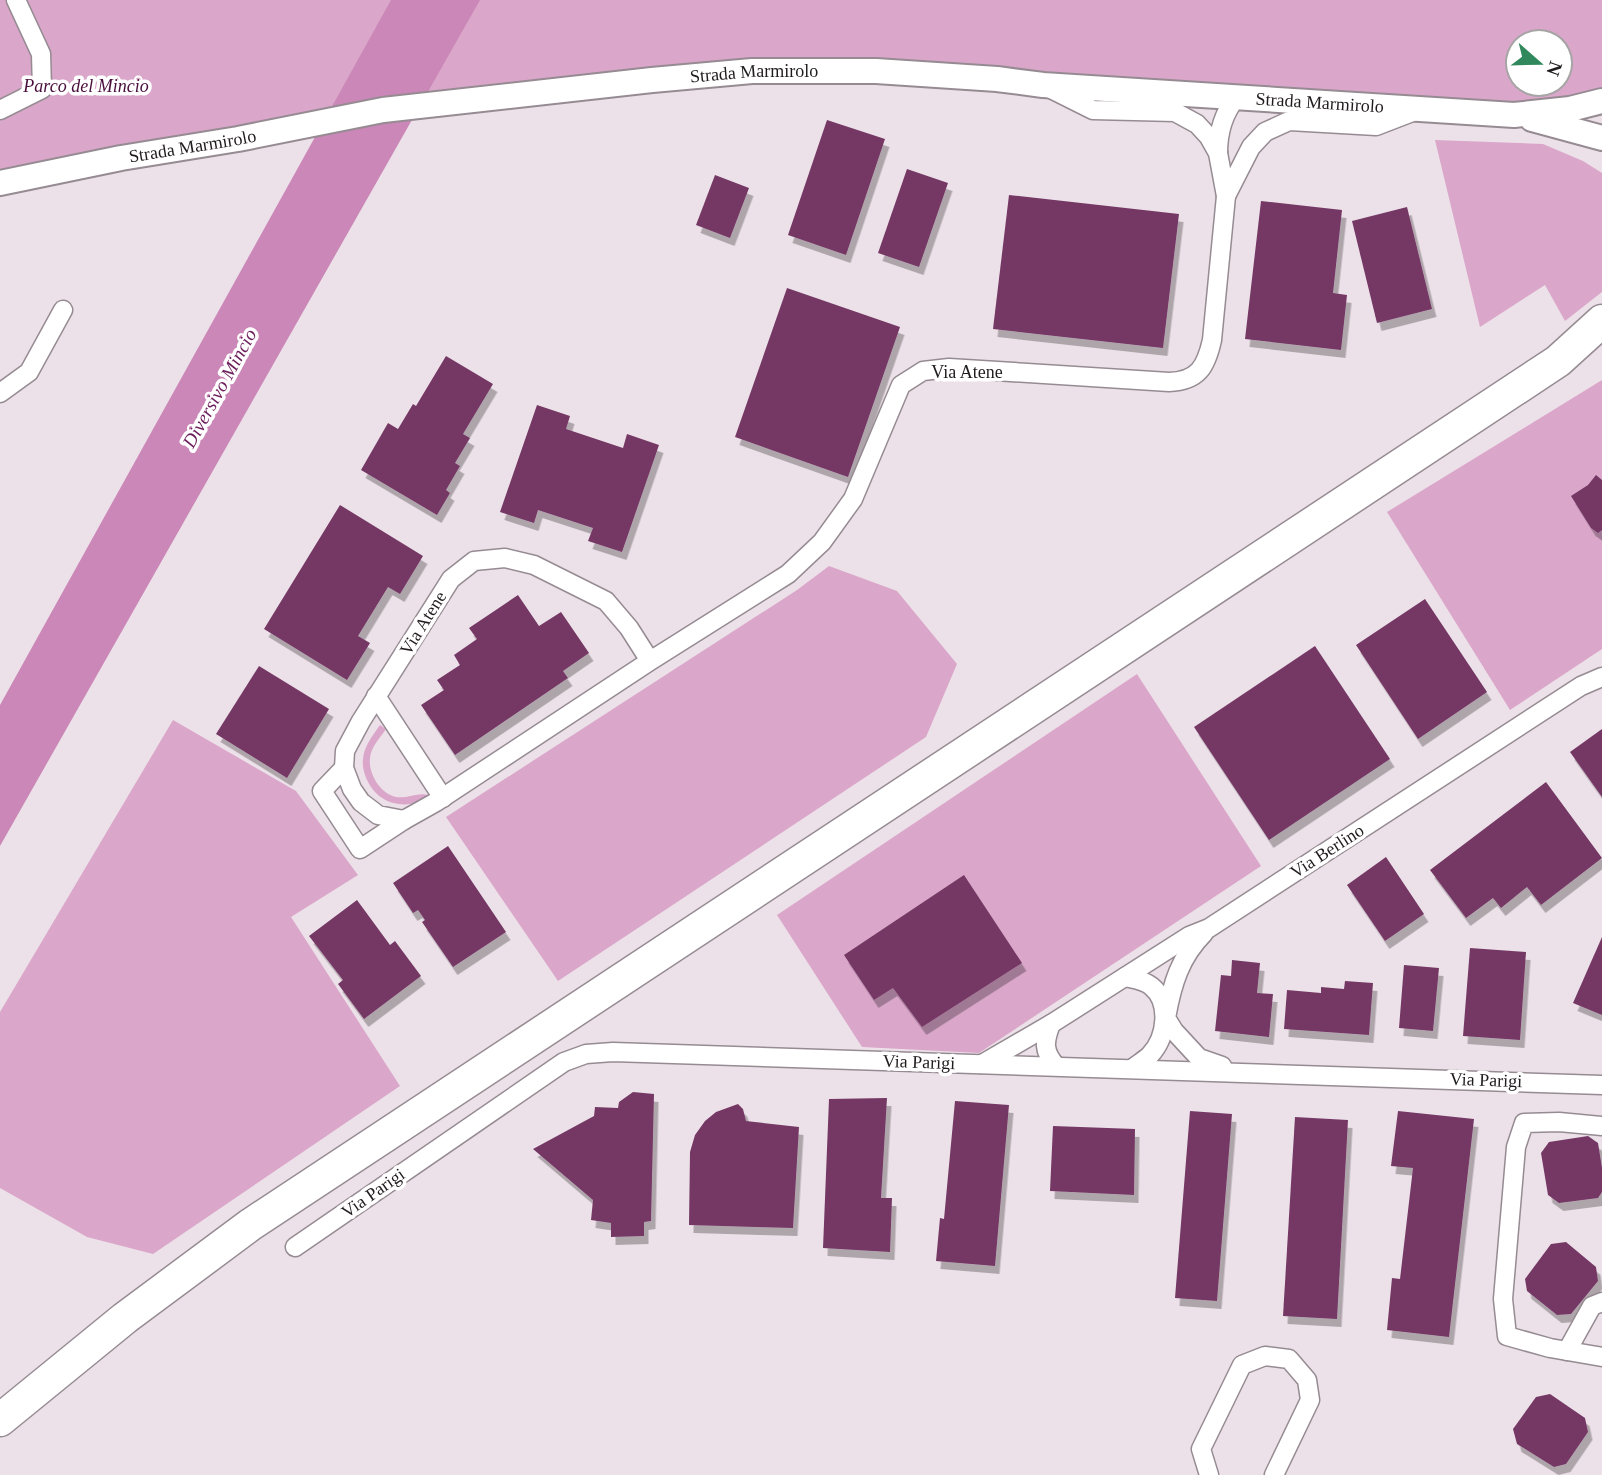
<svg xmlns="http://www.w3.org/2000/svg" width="1602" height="1475" font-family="Georgia,serif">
<defs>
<filter id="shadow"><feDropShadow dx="4.5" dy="8" stdDeviation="0" flood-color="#0004"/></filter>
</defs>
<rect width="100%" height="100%" fill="#ede1e9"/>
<g fill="#daa7ca" fill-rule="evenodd">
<path d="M0 0H1602V101L1570 109 997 79 608 85 0 188ZM1518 42H1560V84H1518Z"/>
<path d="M1435 140 1543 144 1583 161 1602 173V292L1565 321 1545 285 1480 327Z"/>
<path d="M1602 380V649L1510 710 1387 512Z"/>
<path d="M829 566 897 591 957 664 926 737 558 981 446 817 797 590Z"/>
<path d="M1137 674 1261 866 979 1053 862 1047 777 915Z"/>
<path d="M173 720 296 791 358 875 291 917 400 1086 153 1254 87 1237 0 1188V1012Z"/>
<path d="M380 725 386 729C380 738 371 747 370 758 368 774 381 794 396 797 407 799 418 792 428 795L427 800C403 809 379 805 367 780 364 773 362 766 363 759 364 746 373 735 380 725Z"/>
</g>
<path fill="#ca87b7" d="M391 0H480L0 846V705Z"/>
<g fill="#743965" filter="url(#shadow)">
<path d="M827 120 885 139 846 255 788 235Z"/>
<path d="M907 169 948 183 919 267 878 253Z"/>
<path d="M715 175 749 188 730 238 696 225Z"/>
<path d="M1009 195 1179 214 1163 348 993 329Z"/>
<path d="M1261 201 1342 210 1333 293 1347 295 1341 350 1245 339Z"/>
<path d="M1407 207 1432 309 1377 323 1352 221Z"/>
<path d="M787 288 900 327 848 477 735 437Z"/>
<path d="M446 356 493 384 463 434 470 438 455 463 460 466 446 490 450 493 437 515 361 470 388 423 398 429 413 404 416 406Z"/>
<path d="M537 405 570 416 566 429 623 448 627 434 659 445 622 552 588 541 593 528 538 510 534 523 500 512Z"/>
<path d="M1596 475 1602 480V530L1598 533 1591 528 1571 496 1588 485Z"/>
<path d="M340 505 423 556 400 594 388 587 358 636 370 643 347 680 264 629Z"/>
<path d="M518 595 539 626 561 612 589 653 563 671 568 678 455 755 421 705 444 690 437 680 460 665 454 655 477 639 469 628Z"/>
<path d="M1425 599 1487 692 1418 739 1356 645Z"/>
<path d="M1315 646 1390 759 1269 840 1194 727Z"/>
<path d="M259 666 329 709 287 778 216 734Z"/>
<path d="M1602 729V797L1570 752Z"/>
<path d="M1546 782 1602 858 1541 905 1527 887 1501 908 1493 898 1466 918 1430 870Z"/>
<path d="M448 846 506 932 453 967 422 922 425 920 418 910 413 913 393 883Z"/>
<path d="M1386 857 1424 914 1385 941 1347 885Z"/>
<path d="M964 875 1022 963 922 1027 893 988 874 1000 844 955Z"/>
<path d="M357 900 390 945 395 941 421 976 364 1019 338 984 343 980 309 936Z"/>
<path d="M1602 937V1015L1573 1003Z"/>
<path d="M1470 948 1526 952 1520 1040 1463 1036Z"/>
<path d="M1232 960 1260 963 1257 993 1273 994 1269 1037 1215 1031 1221 975 1231 976Z"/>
<path d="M1404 965 1439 968 1433 1031 1399 1028Z"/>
<path d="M1345 981 1373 983 1369 1035 1284 1029 1287 990 1321 993V987L1344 989Z"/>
<path d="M633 1092 654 1094 651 1221 644 1222V1236L611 1237V1223L591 1220 593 1200 533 1149 594 1116 595 1107 618 1108 619 1102Z"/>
<path d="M887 1098 881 1198H892L890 1252 823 1248 829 1099Z"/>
<path d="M955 1101 1009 1105 995 1266 936 1261 940 1218 944 1219Z"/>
<path d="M738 1104 743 1109 746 1121 799 1127 793 1228 689 1225 690 1152 695 1135 705 1121 716 1112Z"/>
<path d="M1190 1111 1232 1114 1217 1301 1175 1298Z"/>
<path d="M1398 1111 1474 1119 1449 1337 1387 1330 1392 1278 1400 1279 1413 1168 1391 1166Z"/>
<path d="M1295 1117 1348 1120 1337 1319 1283 1316Z"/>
<path d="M1053 1126 1135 1129 1134 1195 1050 1191Z"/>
<path d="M1588 1136 1598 1143 1602 1168V1192L1598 1198 1559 1203 1548 1195 1541 1153 1549 1142Z"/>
<path d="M1566 1242 1596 1267 1598 1281 1571 1314 1557 1315 1527 1291 1525 1279 1551 1244Z"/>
<path d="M1550 1394 1585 1418 1588 1432 1566 1464 1554 1467 1517 1444 1513 1429 1536 1397Z"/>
</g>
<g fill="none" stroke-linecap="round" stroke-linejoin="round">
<g stroke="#968b92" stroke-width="21">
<g id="street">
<path d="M0 110 42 89 41 54 16 0"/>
<path d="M1218 153C1218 131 1223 114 1236 98"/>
<path d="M1226 196 1251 147 1265 132 1289 121 1376 126 1415 111"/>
<path d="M0 393 29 372 63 310"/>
<path d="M650 661 629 628 606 601 534 565 505 558 474 561 451 579 361 721 345 751 344 768 352 789 361 802 378 815 404 820 436 802 650 661 788 574 822 542 853 499 901 385 923 371 949 368 1169 382C1198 381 1206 367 1212 340L1226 196 1218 153 1209 137 1197 124 1175 112 1093 110 1049 88"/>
<path d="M376 696 443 798"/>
<path d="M344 768 322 791 360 849 404 820"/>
<path d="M1204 933C1180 957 1172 984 1166 1018L1174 1031 1199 1058 1222 1066"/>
<path d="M1125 977C1133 979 1144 980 1151 986 1171 1002 1167 1037 1150 1055 1145 1060 1138 1064 1133 1068"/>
<path d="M982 1064 1051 1024"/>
<path d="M1056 1066C1043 1051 1044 1042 1051 1024L1189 936 1209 928 1581 686 1602 677"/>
<path d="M1602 1126 1559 1122 1524 1123 1516 1147 1503 1299 1507 1336 1550 1348 1602 1357"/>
<path d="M295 1247 564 1062 586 1054 613 1052 1602 1085"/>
<path d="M1567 1351 1592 1306 1602 1302"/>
<path d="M1209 1475 1201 1449 1242 1365 1265 1356 1289 1359 1307 1380 1310 1400 1274 1475"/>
</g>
</g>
<g stroke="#968b92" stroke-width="28">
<g id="secondary">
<path d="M1532 119 1602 138"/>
<path id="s1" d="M0 183 121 158 238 139 383 110 652 80 752 71H876L997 79 1043 85 1514 115 1570 109 1602 101"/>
</g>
</g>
<g stroke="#968b92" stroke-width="35">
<path id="highway" d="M0 1420 125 1318 250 1225 1558 361 1602 321"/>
</g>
<use href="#street" stroke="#fff" stroke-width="18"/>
<use href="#secondary" stroke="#fff" stroke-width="24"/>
<use href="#highway" stroke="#fff" stroke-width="32"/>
</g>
<g text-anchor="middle" stroke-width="7" stroke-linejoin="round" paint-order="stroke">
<g font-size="18" fill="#201c1e" stroke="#fff">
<text dy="6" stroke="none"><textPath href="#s1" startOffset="763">Strada Marmirolo</textPath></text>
<text dy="6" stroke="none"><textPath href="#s1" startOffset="1330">Strada Marmirolo</textPath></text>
<text dy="6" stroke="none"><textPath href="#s1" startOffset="196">Strada Marmirolo</textPath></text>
<text x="967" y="378">Via Atene</text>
<text transform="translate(423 623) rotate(-58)" y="6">Via Atene</text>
<text transform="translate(1327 851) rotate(-33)" y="6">Via Berlino</text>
<text transform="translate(919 1062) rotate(2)" y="6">Via Parigi</text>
<text transform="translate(1486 1080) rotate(2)" y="6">Via Parigi</text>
<text transform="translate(373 1193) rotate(-35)" y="6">Via Parigi</text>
</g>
<g font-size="18" font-style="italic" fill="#4a0e3d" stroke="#fff">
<text x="86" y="92">Parco del Mincio</text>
</g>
<g font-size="19" font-style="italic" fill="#6c1d5b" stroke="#fff">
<text transform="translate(219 388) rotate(-61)" y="7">Diversivo Mincio</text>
</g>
</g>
<g transform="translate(1539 63) rotate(110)"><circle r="33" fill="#ffffff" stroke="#a6a4a5" stroke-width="2"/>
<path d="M0-5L12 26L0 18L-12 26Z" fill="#30885c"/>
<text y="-10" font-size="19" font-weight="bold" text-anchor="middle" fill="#201c1e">N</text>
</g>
</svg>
